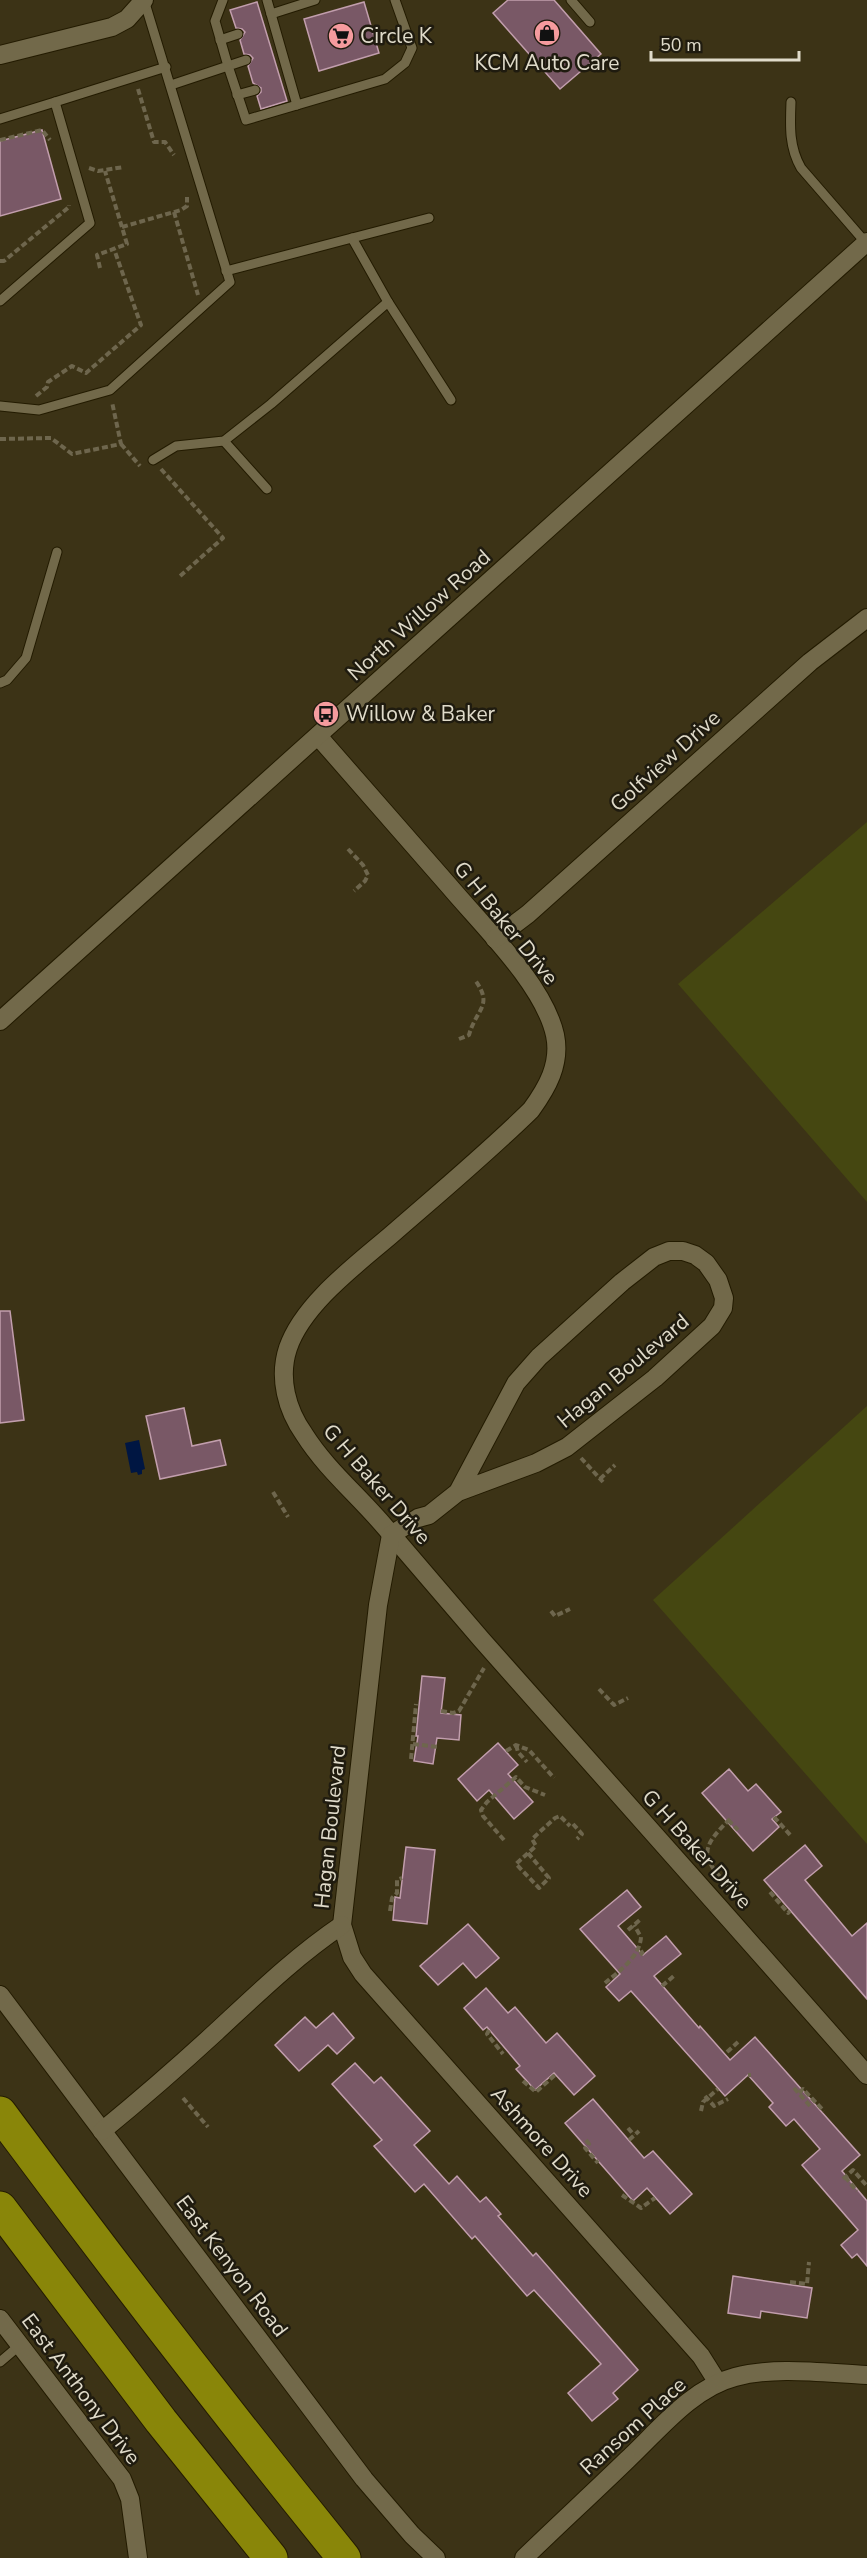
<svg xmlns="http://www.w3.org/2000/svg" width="867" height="2558" font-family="'Nunito Sans',sans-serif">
<rect width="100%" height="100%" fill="#3c3316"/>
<g fill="#454711">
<path d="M867 822V1202L678 984Z"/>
<path d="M867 1406V1844L653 1600Z"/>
</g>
<path fill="#001642" d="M139 1440 145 1469 142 1470V1474L138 1475 137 1472 131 1473 125 1443Z"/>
<g fill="#795866" stroke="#c29ead" stroke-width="1.5">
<path d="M508 0H554L601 54 560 89 493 13Z"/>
<path d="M257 2 287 101 261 109 257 96 261 92V88L253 83 248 66 253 58 250 55 244 54 240 40 245 32 242 29 236 28 230 10Z"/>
<path d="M364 2 379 53 319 71 304 19Z"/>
<path d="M42 130 61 199 0 216V141Z"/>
<path d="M0 1311H10L24 1420 0 1423Z"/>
<path d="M184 1408 192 1446 220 1440 226 1465 160 1479 146 1416Z"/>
<path d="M422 1676 445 1678 441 1713 461 1715 459 1740 437 1738 433 1764 414 1761 418 1736H416Z"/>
<path d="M498 1743 518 1765 508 1774 533 1802 514 1819 489 1790 477 1801 458 1779Z"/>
<path d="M729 1769 748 1791 756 1784 781 1812 772 1819 779 1827 753 1851 702 1793Z"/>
<path d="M805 1845 822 1866 805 1880 852 1936 867 1923V1999L764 1880Z"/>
<path d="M406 1847 435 1850 427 1924 393 1920 395 1897 400 1898Z"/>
<path d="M627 1890 641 1907 618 1926 643 1955 666 1936 681 1954 654 1976 699 2028 700 2026 730 2060 755 2037 860 2155 842 2171 867 2201V2266L857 2254 852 2258 841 2245 858 2230 802 2165 820 2149 794 2119 786 2126 769 2107 773 2103 748 2075 725 2096 631 1991 619 2001 606 1987 620 1974 580 1929Z"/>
<path d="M468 1924 499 1958 476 1978 463 1963 438 1985 420 1966Z"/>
<path d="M486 1988 508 2013 515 2007 546 2043 557 2033 595 2076 574 2095 554 2073 535 2090 516 2069 520 2066 487 2027 483 2030 464 2008Z"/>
<path d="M333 2013 354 2038 337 2054 328 2045 299 2071 275 2045 305 2017 316 2028Z"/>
<path d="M355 2063 374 2083 381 2077 430 2131 414 2145 449 2184 457 2176 480 2202 486 2197 501 2214 498 2216 533 2256 536 2253 638 2370 613 2393 618 2399 592 2421 568 2393 601 2364 534 2290 527 2296 475 2236 472 2239 424 2184 415 2192 374 2146 382 2140 332 2084Z"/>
<path d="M593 2099 644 2158 653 2151 692 2194 670 2214 647 2188 633 2201 565 2123Z"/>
<path d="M733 2276 812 2288 807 2318 761 2311 760 2318 728 2313Z"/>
</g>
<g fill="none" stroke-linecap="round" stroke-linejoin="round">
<g stroke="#231b00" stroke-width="11">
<g id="lane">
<path d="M267 0 297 105"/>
<path d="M571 0 590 22"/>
<path d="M271 14 315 0"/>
<path d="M220 40 238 34"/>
<path d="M246 60 228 66 246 120 385 79 405 63 412 48 395 0"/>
<path d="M171 85 228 66 215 21 223 0"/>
<path d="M237 95 255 90"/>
<path d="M791 102C790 126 789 147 801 168L866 243"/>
<path d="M0 119 55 102"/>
<path d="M352 238 429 218"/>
<path d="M0 301 90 223 55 102 166 67"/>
<path d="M388 302 451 400"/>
<path d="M0 406 39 410 110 390 230 282 144 0"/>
<path d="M224 441 267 489"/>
<path d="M153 460 176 446 224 441 271 404 388 302 352 238 226 271"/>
<path d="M0 683 7 680 26 658 57 552"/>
<path d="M0 2362 20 2345"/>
</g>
</g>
<g stroke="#231b00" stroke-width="20">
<g id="street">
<path d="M0 55 112 27 127 19 144 0"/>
<path d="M318 736C362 786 406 837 450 887 483 926 544 985 555 1035 561 1064 547 1088 531 1110 486 1154 438 1194 391 1235 356 1265 303 1304 288 1348 278 1378 287 1410 304 1434 326 1469 358 1495 385 1527 417 1564 449 1602 481 1639 610 1785 739 1929 867 2075"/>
<path d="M495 939 528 914 810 662 867 618"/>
<path d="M0 1021 867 242"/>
<path d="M458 1492 536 1463 567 1447 655 1378 712 1326 723 1308 724 1298 718 1280 706 1263 695 1255 683 1251H669L654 1257 622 1282 539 1357 516 1383 458 1492 429 1515 418 1518 391 1535 378 1605 342 1925 352 1957 363 1974 701 2356 718 2383"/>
<path d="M0 1995 364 2479 412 2535 436 2558"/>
<path d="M102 2131C141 2099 179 2066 216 2032 257 1994 296 1956 342 1925"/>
<path d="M0 2319 122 2479 130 2499 138 2558"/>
<path d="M524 2558C558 2525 593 2493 627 2460 658 2431 692 2388 735 2377 776 2366 824 2373 867 2375"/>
</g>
</g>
<g stroke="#231b00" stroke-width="35">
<g id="highway">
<path d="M0 2113C112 2264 226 2412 344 2558"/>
<path d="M0 2208 161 2421 271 2558"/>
</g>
</g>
<g stroke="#6e664d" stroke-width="4" stroke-dasharray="6 3" stroke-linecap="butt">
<path d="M138 89 154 142H165L174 155"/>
<path d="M0 140 42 130 50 140"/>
<path d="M89 168 98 171 124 167"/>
<path d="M174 212 198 295"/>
<path d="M122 227 181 210 187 206V197"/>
<path d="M0 261H4L69 207V205"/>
<path d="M100 268 97 255 127 244 105 171"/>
<path d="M36 396 47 387 48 382 72 366 86 373 141 325 114 249"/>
<path d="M0 439 51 438 72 454 121 444 112 402"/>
<path d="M121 444 140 466"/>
<path d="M161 469 223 538 179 577"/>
<path d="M348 849 363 865 368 875 365 881 354 891"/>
<path d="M459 1039 469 1035C476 1009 494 1006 475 980"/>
<path d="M581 1458 603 1482"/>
<path d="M600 1479 615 1465"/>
<path d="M273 1492 288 1517"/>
<path d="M551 1611 555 1616 570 1609"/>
<path d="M599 1689 614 1705 628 1698"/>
<path d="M441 1711 453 1713 459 1711 484 1668"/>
<path d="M413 1744 438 1747"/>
<path d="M516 1745 518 1752 527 1762"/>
<path d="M506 1751 516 1745 529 1750 554 1778"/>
<path d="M411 1759 416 1704"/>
<path d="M774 1817 792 1837"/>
<path d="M730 1819C697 1851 702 1858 732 1890"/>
<path d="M728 1820 738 1830"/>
<path d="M573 1824 582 1834 577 1839"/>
<path d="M504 1840 483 1816 481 1810 487 1802 516 1777 525 1787 545 1795"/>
<path d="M528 1853 549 1878 539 1888 516 1864 517 1863 536 1846 532 1839 555 1818 560 1816 570 1826"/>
<path d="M770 1892 788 1913 790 1911"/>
<path d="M390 1911 392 1898 397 1893V1880L402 1878"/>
<path d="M628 1930 641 1919"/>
<path d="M643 1955 641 1953 644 1951"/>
<path d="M605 1983C619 1971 640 1957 641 1937L634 1925"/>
<path d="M662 1986 675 1975"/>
<path d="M489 2030 487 2034 503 2054"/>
<path d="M727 2052 738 2042"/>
<path d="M748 2075H751"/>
<path d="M523 2081 536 2092 555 2075"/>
<path d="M794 2088 811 2107"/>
<path d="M799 2093 803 2089 824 2111"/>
<path d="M705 2096 714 2106 728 2099"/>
<path d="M183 2098 208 2127"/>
<path d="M701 2111 703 2102 718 2089"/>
<path d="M628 2128 634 2135"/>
<path d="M586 2140 589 2144 585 2148 598 2163"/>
<path d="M629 2140 639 2131"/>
<path d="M845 2177 857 2191"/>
<path d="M843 2179 853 2170 867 2186"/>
<path d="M622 2195 641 2208 655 2198"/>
<path d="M790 2282 807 2284 809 2262"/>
</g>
<use href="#lane" stroke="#72694a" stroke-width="9"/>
<use href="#street" stroke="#72694a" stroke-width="18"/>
<use href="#highway" stroke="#898609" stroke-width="33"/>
</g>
<defs>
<g id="shop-disc" transform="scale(1.35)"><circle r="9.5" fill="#f59b9e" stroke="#1f1b0f"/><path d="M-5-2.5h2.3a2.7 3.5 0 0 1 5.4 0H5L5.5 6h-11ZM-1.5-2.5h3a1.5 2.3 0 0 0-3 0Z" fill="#111"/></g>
<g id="supermarket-disc" transform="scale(1.35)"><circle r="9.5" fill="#f59b9e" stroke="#1f1b0f"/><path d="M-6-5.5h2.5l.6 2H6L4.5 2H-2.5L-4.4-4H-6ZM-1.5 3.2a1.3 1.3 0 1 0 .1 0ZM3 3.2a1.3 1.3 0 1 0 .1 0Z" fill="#111"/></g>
<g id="bus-disc" transform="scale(1.35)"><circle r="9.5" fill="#f59b9e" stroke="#1f1b0f"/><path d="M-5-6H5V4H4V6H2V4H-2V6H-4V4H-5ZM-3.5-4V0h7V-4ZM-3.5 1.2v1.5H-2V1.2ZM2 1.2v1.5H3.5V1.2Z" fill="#111"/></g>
</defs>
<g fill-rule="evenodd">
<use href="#shop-disc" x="547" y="33"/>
<use href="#supermarket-disc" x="341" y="36"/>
<use href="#bus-disc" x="326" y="714"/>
</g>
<g text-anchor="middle" stroke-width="5" stroke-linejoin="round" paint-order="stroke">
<g font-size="21" fill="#e0dbca" stroke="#1f1b0f" text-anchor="start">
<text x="360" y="43">Circle K</text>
<text x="547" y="70" text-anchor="middle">KCM Auto Care</text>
<text x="346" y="721">Willow &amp; Baker</text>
</g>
<g font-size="21" fill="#e0dbca" stroke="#1f1b0f">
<text transform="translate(419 615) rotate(-42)" y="7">North Willow Road</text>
<text transform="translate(665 761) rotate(-42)" y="7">Golfview Drive</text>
<text transform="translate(506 923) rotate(51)" y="7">G H Baker Drive</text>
<text transform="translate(623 1371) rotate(-40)" y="7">Hagan Boulevard</text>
<text transform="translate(377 1484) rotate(49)" y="7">G H Baker Drive</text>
<text transform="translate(330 1827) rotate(-84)" y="7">Hagan Boulevard</text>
<text transform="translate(697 1849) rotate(48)" y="7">G H Baker Drive</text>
<text transform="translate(542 2142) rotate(48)" y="7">Ashmore Drive</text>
<text transform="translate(232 2266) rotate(53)" y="7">East Kenyon Road</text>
<text transform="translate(81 2389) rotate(53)" y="7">East Anthony Drive</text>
<text transform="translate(633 2426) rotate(-42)" y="7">Ransom Place</text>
</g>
</g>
<path d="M651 51v9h148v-9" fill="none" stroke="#e0dbca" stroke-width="3"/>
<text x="660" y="51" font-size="18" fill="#e0dbca" stroke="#1f1b0f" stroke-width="4.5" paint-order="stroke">50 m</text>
</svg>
